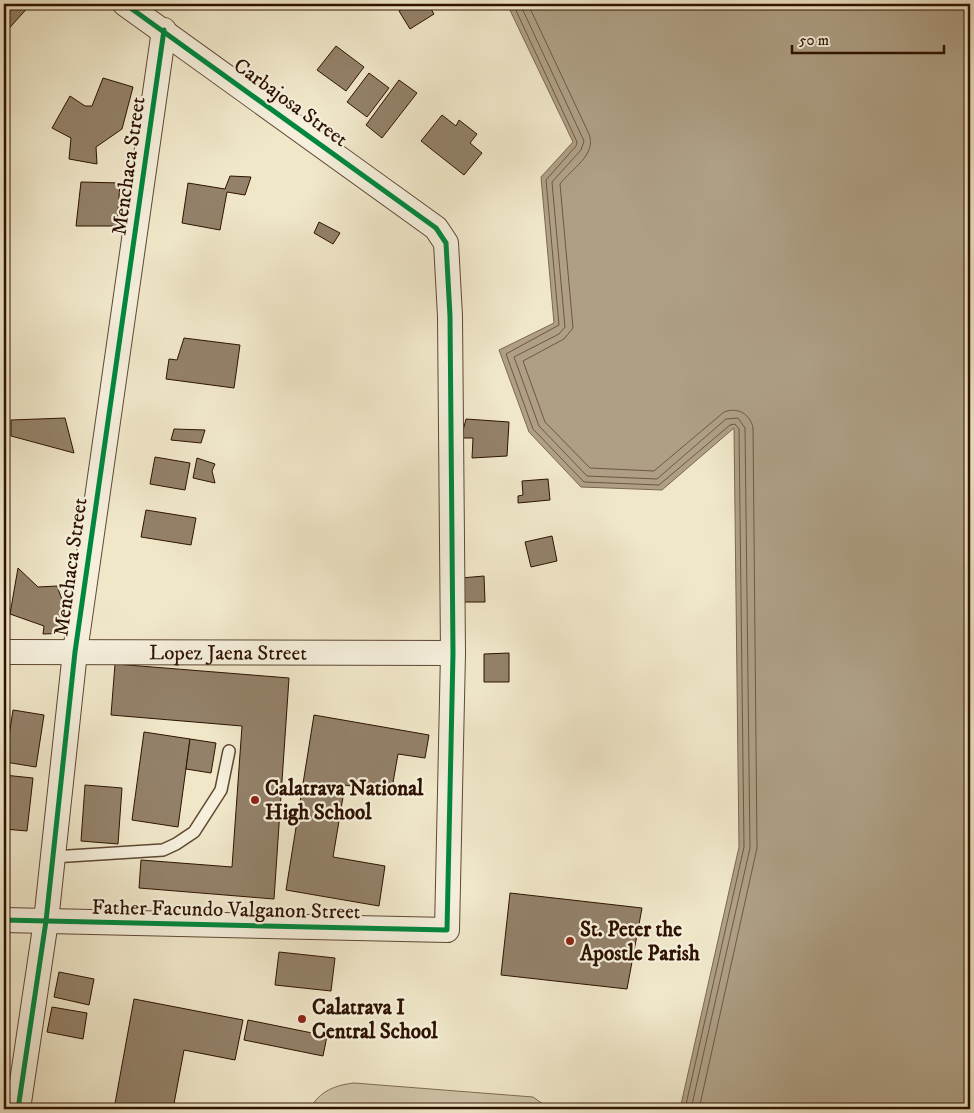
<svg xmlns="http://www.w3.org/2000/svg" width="974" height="1113" font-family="'IM FELL DW Pica',serif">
<rect width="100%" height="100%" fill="#f0e7c9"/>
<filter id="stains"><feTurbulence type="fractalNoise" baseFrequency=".004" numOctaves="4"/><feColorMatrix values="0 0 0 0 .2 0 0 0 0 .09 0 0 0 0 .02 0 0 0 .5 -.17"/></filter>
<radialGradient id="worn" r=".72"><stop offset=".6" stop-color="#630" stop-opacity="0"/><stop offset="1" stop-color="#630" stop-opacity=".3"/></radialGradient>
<path fill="#cfc3a7" stroke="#7e6a54" d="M354 1083 533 1097 550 1109H310C319 1091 336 1085 354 1083Z"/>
<path fill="#ae9f85" stroke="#7b6750" d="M507 4H970V1109H680L739 847 734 428 662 490 581 487 529 432 499 350 554 323 541 177 573 142Z"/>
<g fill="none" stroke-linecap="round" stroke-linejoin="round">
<g stroke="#6e5842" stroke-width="1">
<path d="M513 4 577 142 576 146 546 180 559 325 506 354 533 429 584 482 659 485 730 425 735 424 739 429 744 847 685 1109"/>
<path d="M520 4 584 141 581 150 552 182 565 327 559 334 514 357 539 426 587 476 657 479 726 419 738 418 745 428 750 848 691 1109"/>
<path d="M528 4 589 134C597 155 571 169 560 184L573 328 564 339 523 361 545 422 590 468 654 471 724 412C737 407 749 413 753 427L757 848 699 1109"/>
</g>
</g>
<g fill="#938169" stroke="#2e1200">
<path d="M4 4H31L4 34Z"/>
<path d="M411 4H428L434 14 410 29 399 11Z"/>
<path d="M336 46 364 67 346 91 317 70Z"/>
<path d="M369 73 389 88 367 117 347 102Z"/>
<path d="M103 78 133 87 122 129 96 147 97 164 69 159 71 138 52 128 70 96 85 106H92Z"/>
<path d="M399 80 417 93 382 138 366 125Z"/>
<path d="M442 115 456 126 459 120 477 134 470 143 482 153 464 175 421 141Z"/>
<path d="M230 176 251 177 245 195 227 192 220 230 182 223 188 183 225 189Z"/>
<path d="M81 182 120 183 117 226H76Z"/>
<path d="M319 222 340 233 333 244 314 233Z"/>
<path d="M184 338 240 345 234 388 166 379 169 359 177 360Z"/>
<path d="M65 418 74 453 11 436V420Z"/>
<path d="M466 419 509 422 507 456 472 458 473 438H461Z"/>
<path d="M174 429 205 430 201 443 171 440Z"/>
<path d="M155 457 190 463 185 490 150 484Z"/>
<path d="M197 458 215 464 212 471 215 483 193 478Z"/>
<path d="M548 479 550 500 518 503V496L523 495 522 481Z"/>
<path d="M146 510 196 518 191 545 141 537Z"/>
<path d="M552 536 557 561 531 567 525 542Z"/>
<path d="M18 568 38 587 57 586 67 613 70 633 43 634 44 626 10 614Z"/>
<path d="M484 576 485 602H460L461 578Z"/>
<path d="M509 653V682H484V654Z"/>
<path d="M115 664 289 678 274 899 139 888 141 860 232 867 242 726 111 715Z"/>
<path d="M13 710 44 715 36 767 5 762Z"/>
<path d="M314 715 429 735 425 758 398 754 391 794 345 785 333 857 385 866 379 906 286 890Z"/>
<path d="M144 732 190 739 178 827 132 820Z"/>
<path d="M190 739 216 743 211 773 186 769Z"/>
<path d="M4 775 33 778 27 831 4 829Z"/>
<path d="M85 785 122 788 118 844 81 841Z"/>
<path d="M510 893 642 908 627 989 501 975Z"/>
<path d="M279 952 335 958 331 991 275 985Z"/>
<path d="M59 972 94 979 89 1005 54 997Z"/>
<path d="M134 999 243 1020 235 1060 184 1050 173 1109H114Z"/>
<path d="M52 1007 87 1013 83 1039 47 1032Z"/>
<path d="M248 1020 327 1036 323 1056 244 1040Z"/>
</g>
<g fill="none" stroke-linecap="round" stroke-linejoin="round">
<g stroke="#5e4732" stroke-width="14">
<path id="lane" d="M53 857 163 850 176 844 194 832 221 790 229 751"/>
</g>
<g stroke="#5e4732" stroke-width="26">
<g id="street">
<path id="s1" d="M4 652 453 653"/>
<path d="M4 920 447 930 453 653 450 316 446 243 436 228 125 4"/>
<path d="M18 1109 46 921 75 652 164 30"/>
</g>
</g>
<use href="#lane" stroke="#f5efdc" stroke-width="11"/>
<use href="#street" stroke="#f5efdc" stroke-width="24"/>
<g stroke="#f5efdc" stroke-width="8">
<g id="cycleway">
<path d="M4 920 447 930 453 653 450 316 446 243 436 228 125 4"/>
<path d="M18 1109 46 921 75 652 164 30"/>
</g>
</g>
<use href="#cycleway" stroke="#00873e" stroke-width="5"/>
</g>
<g fill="#8f2418" stroke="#f5efdc" stroke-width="2">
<circle cx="255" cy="800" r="5"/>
<circle cx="570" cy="941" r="5"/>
<circle cx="302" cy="1019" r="5"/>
</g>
<g text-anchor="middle" stroke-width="4.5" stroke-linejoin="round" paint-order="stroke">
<g font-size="21" fill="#2e1200" stroke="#f5efdc">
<text transform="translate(291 102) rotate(36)" y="7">Carbajosa Street</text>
<text transform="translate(128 166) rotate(-82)" y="7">Menchaca Street</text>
<text transform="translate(70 567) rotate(-82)" y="7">Menchaca Street</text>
<text dy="7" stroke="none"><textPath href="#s1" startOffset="224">Lopez Jaena Street</textPath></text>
<text transform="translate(226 909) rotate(1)" y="7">Father Facundo Valganon Street</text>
</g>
<g font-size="21" font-weight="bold" fill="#2e1200" stroke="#f5efdc" text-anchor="start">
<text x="265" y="795">Calatrava National<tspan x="265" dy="24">High School</tspan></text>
<text x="580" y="936">St. Peter the<tspan x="580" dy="24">Apostle Parish</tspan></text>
<text x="312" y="1014">Calatrava I<tspan x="312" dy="24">Central School</tspan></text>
</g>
</g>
<rect width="974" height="1113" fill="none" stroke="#f0e7c9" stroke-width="20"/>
<rect x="5" y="5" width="964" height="1103" fill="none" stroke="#2e1200" stroke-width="2.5"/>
<rect x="10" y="10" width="954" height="1093" fill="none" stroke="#2e1200"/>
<path d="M792 45v8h152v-8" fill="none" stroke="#2e1200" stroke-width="2.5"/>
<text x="799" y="45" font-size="15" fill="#2e1200" stroke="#f5efdc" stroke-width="4" paint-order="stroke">50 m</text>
<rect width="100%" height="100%" filter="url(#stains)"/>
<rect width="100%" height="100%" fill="url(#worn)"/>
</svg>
